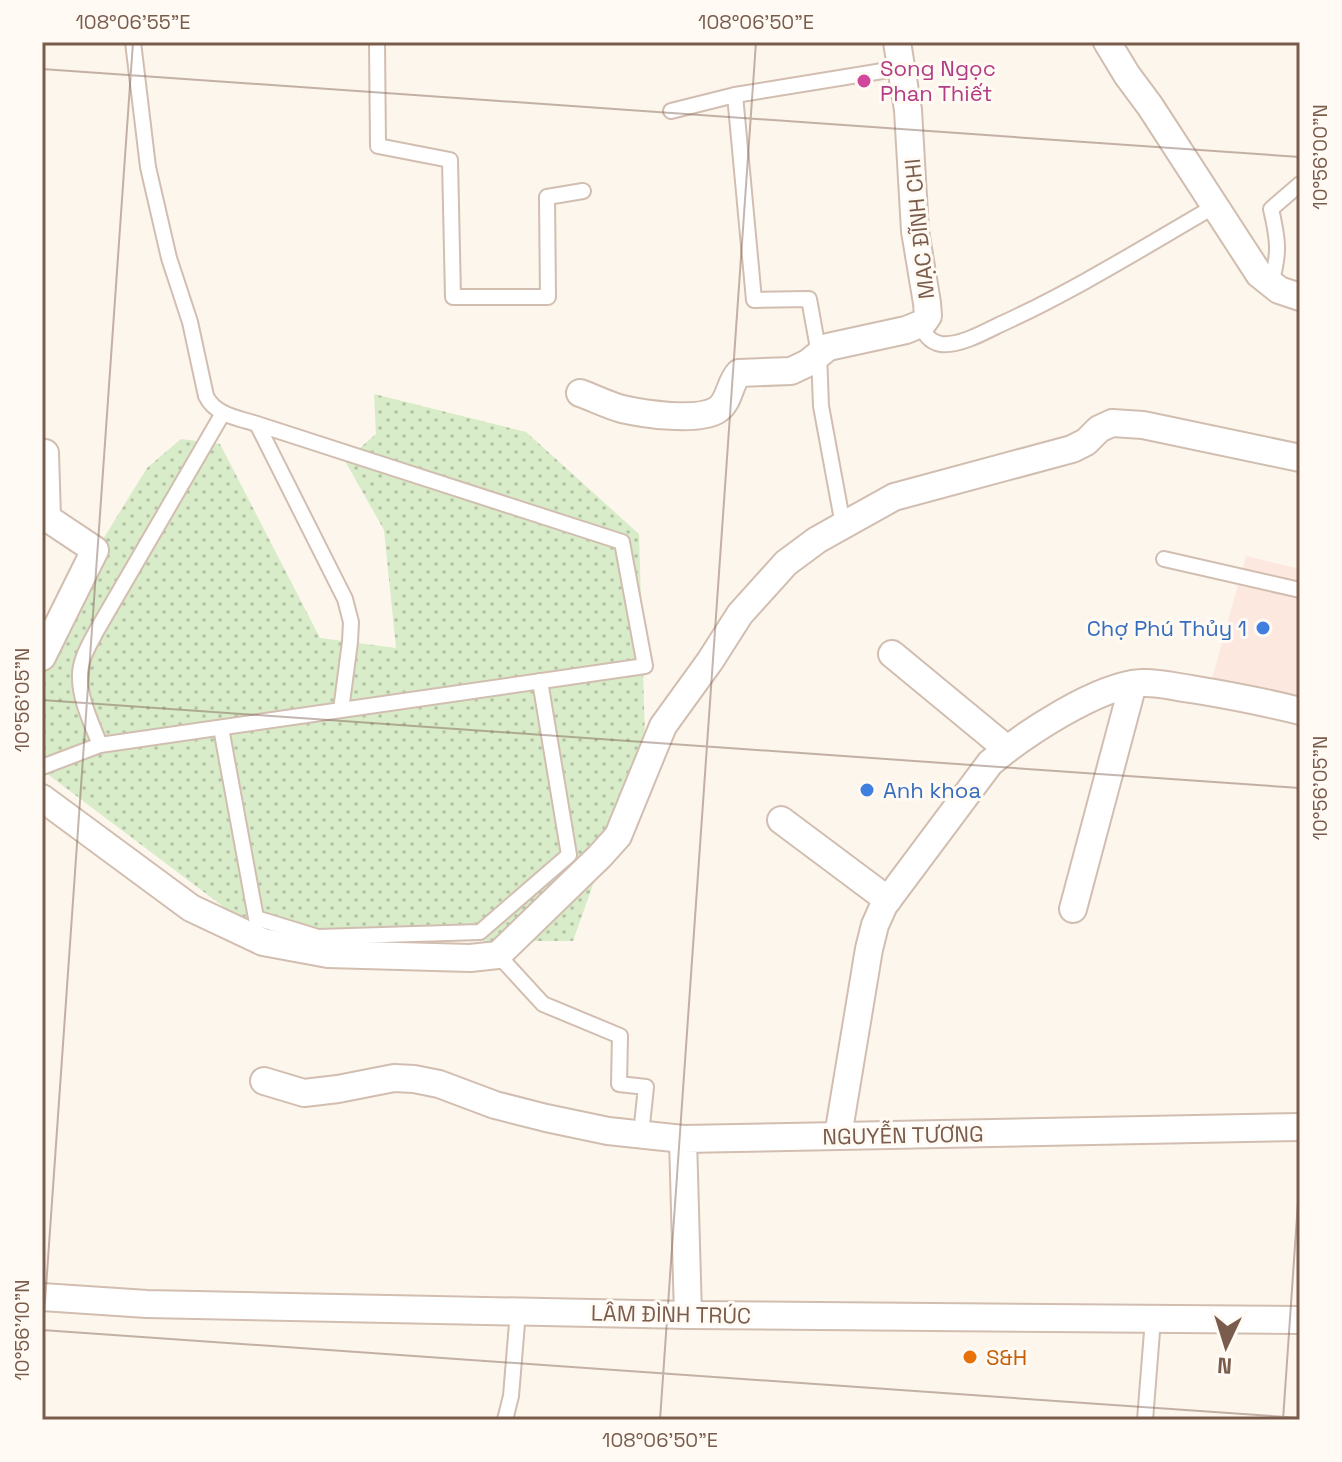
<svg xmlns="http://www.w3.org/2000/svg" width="1342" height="1462" font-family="'Space Grotesk',sans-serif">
<defs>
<pattern id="grass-dots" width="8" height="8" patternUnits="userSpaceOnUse" patternTransform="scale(2)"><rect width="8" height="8" fill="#d8ecc9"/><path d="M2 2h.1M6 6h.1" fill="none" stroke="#b4c2a5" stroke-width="1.8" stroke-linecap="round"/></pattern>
</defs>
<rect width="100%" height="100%" fill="#fdf6ec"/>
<path fill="#fde8e0" d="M1246 556 1300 569V712L1210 686Z"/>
<path fill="url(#grass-dots)" d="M374 394 526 432 639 534 645 738 573 941H302L241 920 42 770V638L147 468 181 439 220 444 320 638 396 648 384 530 345 461 376 434Z"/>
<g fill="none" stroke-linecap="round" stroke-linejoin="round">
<g stroke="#d1beb0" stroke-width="18">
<g id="service">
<path d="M133 42 148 167 169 258 190 322 206 396C215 415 238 418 257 424L345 599 351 622 350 642 341 710"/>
<path d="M377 42 378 146 450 160 453 297H548L547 197 583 191"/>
<path d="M671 111 735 95"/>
<path d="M1271 283C1280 253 1278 239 1271 209L1300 184"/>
<path d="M920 324C925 334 929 342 941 344 959 346 983 333 999 325 1074 291 1144 247 1215 206"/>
<path d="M843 525 821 406 819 354 809 299 754 300 735 95 901 68"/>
<path d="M1164 559 1300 590"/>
<path d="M221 728 256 918 318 937 480 932 569 855 540 681"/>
<path d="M100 745C92 724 80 700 80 678 79 661 89 645 97 630L223 413"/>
<path d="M42 767 100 745 645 666 622 542 257 424"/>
<path d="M498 955 543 1004 620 1036 619 1084 646 1087 641 1134"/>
<path d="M505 1420 511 1396 518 1311"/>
<path d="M1145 1420 1153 1319"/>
</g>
</g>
<g stroke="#d1beb0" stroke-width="30">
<g id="minor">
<path d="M1107 42 1127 75 1150 106 1259 274 1279 290 1300 297"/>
<path d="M580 393C594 398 608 405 622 409 644 414 697 422 717 410 730 402 729 383 739 373L791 371 808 363 828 347 906 330 923 323 928 316 927 303 915 231 908 110 897 42"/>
<path d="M892 654 1007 749"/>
<path d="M42 657 95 550 47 518 45 453"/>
<path d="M42 798 191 908 263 942 328 954 470 958 498 955 600 856 618 836 663 726 710 661 740 614 786 563 817 540 894 497 1072 449 1086 442 1099 429 1112 423 1143 425 1300 458"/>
<path d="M781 820 888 900"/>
<path d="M1073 909 1133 684"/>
<path d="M264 1081 304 1093 338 1089 394 1078 414 1079 439 1084 495 1105 546 1118 608 1131 683 1139"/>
<path d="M838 1136 869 949 875 925 884 905 990 763C1023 735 1098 685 1142 683 1158 682 1175 687 1191 689 1228 695 1264 702 1300 711"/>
<path d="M42 1297 147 1304 688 1315 1300 1320"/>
<path d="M688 1315 683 1139 1300 1127"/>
</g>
</g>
<use href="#service" stroke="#fff" stroke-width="14"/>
<use href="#minor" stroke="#fff" stroke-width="26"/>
</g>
<path fill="none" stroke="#7a5c4d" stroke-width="2" stroke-opacity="0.45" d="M42 69 1300 157M42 700 1300 788M42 1330 1300 1418M42 1345 133 42M660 1420 756 42M1283 1420 1300 1173"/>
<circle fill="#d1479c" stroke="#fffaf3" stroke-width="3" cx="864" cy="81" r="8"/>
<g fill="#3f7fe0" stroke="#fffaf3" stroke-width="3">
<circle cx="1263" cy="628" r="8"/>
<circle cx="867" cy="790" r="8"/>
</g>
<circle fill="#e8710a" stroke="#fffaf3" stroke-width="3" cx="970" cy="1357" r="8"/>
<g text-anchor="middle" stroke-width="6" stroke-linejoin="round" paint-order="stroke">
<g font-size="22" fill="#b23c85" stroke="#fffaf3" text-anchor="start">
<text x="880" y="76">Song Ngọc<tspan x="880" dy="25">Phan Thiết</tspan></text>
</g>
<g font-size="22" fill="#7a5c4d" stroke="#fffaf3">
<text transform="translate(919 229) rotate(-96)" y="8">MẠC ĐĨNH CHI</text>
<text transform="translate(903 1135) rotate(-1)" y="8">NGUYỄN TƯƠNG</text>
<text transform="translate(671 1314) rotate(1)" y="8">LÂM ĐÌNH TRÚC</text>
</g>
<g font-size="22" fill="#366cbe" stroke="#fffaf3" text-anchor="end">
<text x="1247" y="636">Chợ Phú Thủy 1</text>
<text x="883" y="798" text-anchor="start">Anh khoa</text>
</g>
<g font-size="22" fill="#c56008" stroke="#fffaf3" text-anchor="start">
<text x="986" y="1365">S&amp;H</text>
</g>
</g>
<rect width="1342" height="1462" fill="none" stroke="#fffaf3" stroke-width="88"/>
<g transform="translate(1226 1346) rotate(184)" stroke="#fffaf3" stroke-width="6" paint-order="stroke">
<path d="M0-6L14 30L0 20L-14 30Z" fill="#7a5c4d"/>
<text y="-12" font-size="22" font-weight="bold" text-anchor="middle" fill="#7a5c4d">N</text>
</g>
<rect x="44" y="44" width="1254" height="1374" fill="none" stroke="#7a5c4d" stroke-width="3"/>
<g font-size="20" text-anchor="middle" fill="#7a5c4d">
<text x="133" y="29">108°06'55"E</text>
<text x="756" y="29">108°06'50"E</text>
<text transform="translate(1320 157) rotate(-90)" y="7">10°56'00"N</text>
<text transform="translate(22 700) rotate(-90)" y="7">10°56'05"N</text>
<text transform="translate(1320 788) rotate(-90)" y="7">10°56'05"N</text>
<text transform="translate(22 1330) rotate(-90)" y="7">10°56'10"N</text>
<text x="660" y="1447">108°06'50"E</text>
</g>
</svg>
